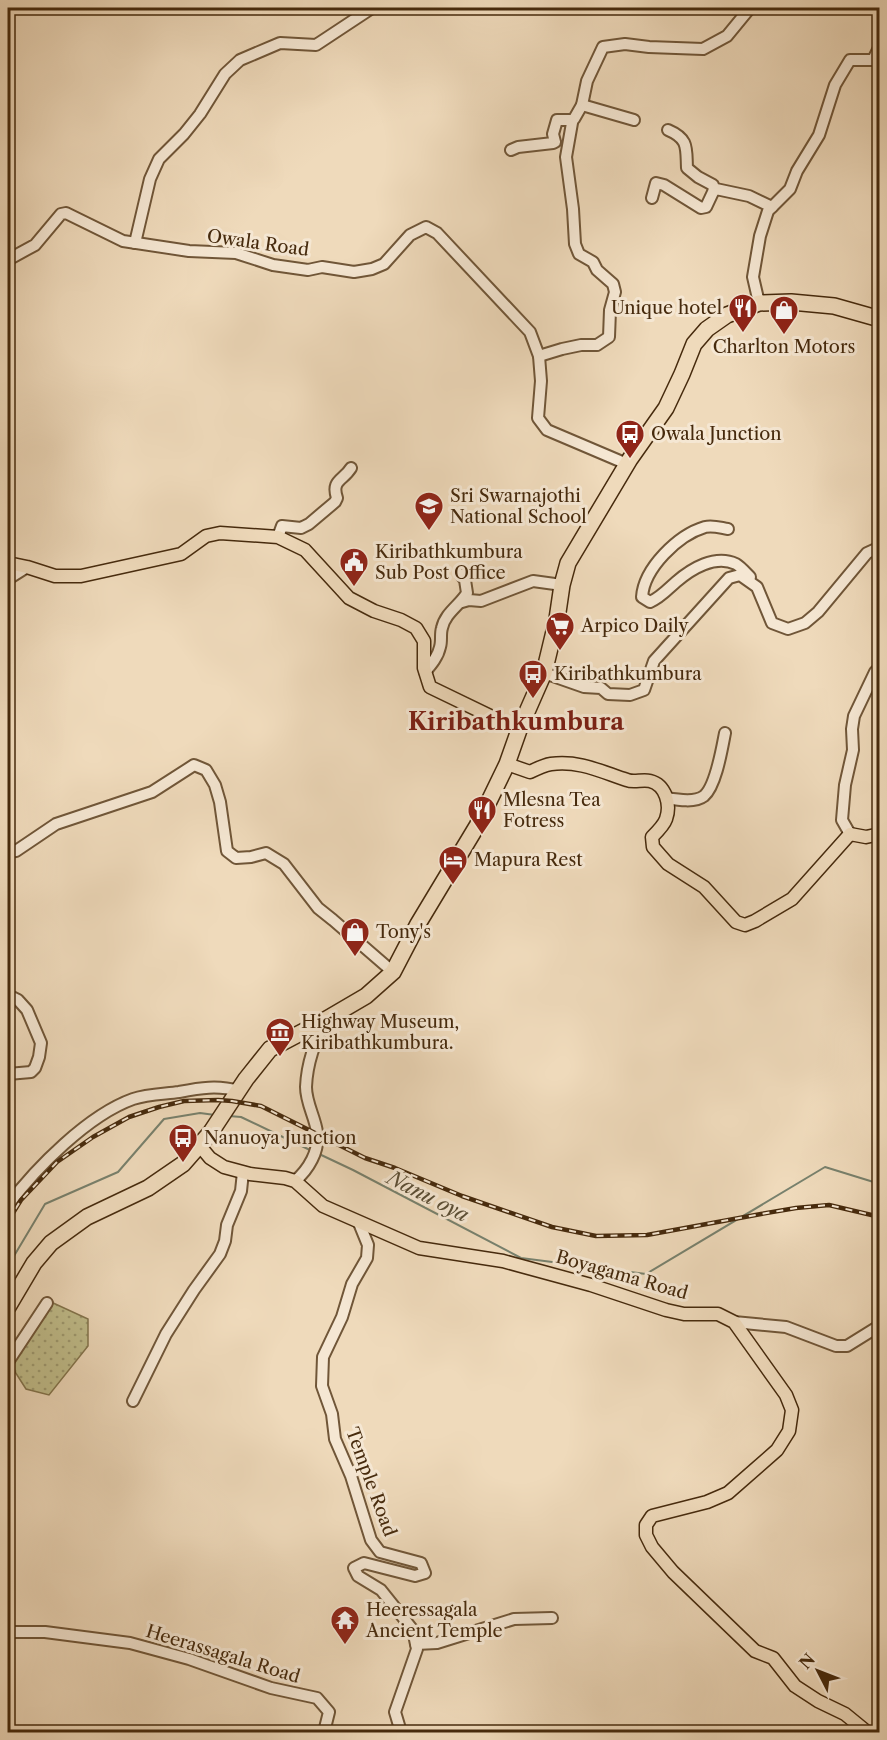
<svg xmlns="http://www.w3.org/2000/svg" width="887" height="1740" font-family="'Libre Caslon Text',serif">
<defs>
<pattern id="grass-dots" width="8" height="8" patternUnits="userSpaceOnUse" patternTransform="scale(1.5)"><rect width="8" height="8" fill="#c0bd8b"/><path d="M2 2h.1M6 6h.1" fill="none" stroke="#9e9a70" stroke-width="1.8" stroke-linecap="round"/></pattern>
</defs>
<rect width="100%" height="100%" fill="#efdabb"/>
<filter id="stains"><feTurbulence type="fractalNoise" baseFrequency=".00333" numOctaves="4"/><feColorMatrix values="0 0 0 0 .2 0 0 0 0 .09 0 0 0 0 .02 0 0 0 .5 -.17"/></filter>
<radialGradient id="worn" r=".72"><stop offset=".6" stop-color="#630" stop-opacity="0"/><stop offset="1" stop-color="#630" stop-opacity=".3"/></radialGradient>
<path fill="url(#grass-dots)" stroke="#83744c" stroke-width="1.5" d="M51 1302 88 1319V1346L49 1395 26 1389 10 1364Z"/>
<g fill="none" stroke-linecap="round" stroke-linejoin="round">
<g stroke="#78816d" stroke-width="2">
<path d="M229 1116 241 1117 312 1151"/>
<path d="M317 1153 353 1170 521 1258 646 1274 825 1167 880 1184"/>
<path d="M8 1266 45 1204 118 1172 164 1119 200 1113 215 1115"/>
</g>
<g stroke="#705638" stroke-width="14">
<g id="minor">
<path d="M582 105 634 120"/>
<path d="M570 120 574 119 582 105 587 81 603 47 625 44 649 47 703 49 727 36 750 8"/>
<path d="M668 130C689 139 686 148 687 168L698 177 713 185 714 190"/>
<path d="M511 150 518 147 553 143 555 142 553 134 557 120H570L572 123 566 157 573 209 575 244 579 254 593 262 597 270 613 284 615 292 610 310 609 337 597 345H581L562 349 539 356"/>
<path d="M652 198 656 183 664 185 701 208 706 207 714 190 716 189 749 196 772 207"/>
<path d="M135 243 150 179 159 159 184 134 200 114 225 74 240 60 280 43 316 45 372 8"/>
<path d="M8 255 13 257 35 245 61 214 66 213 123 241 189 251 236 253 273 265 308 270 322 267 354 272 372 269 384 264 410 235 426 227 437 233 530 332 539 356 541 381 538 418 547 430 627 464"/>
<path d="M759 303 753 277 760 236 768 211 790 189 797 171 819 135 835 85 850 60H873L880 46"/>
<path d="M728 529C721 528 713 525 705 527 678 535 644 568 642 597L650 602C660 598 668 589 676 582 691 569 715 554 736 564 741 567 746 573 750 577"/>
<path d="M278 537 282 526 301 528 309 524 335 502 337 498C331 480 343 481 351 468"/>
<path d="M8 579 27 567"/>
<path d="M462 602 469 600 481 601 533 581 562 585"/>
<path d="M425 672C431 665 438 657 440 647 442 641 440 634 442 628 445 613 460 605 467 593L465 580 460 574"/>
<path d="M544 673 584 687 601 688 608 694 630 695 644 690 654 661 729 578 740 575 757 587 772 623 788 629 805 623 818 612 867 553 880 547"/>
<path d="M667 798C678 800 695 803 704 796 716 786 722 748 725 733"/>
<path d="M850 834 842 820 845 785 853 750 852 729 854 716 875 672 880 667"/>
<path d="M8 852 16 851 56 824 152 792 194 765 206 770 215 785 220 802 227 851 236 858 251 857 266 853 284 864 318 908 333 920 393 972"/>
<path d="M8 995 18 1000 27 1010 41 1043 39 1057 35 1068 31 1072 8 1074"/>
<path d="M295 1181C308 1170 320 1151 317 1132 315 1117 306 1103 306 1087 307 1062 315 1043 325 1020"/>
<path d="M8 1205C36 1168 88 1115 133 1099 147 1094 164 1094 179 1092 200 1088 218 1085 238 1091"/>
<path d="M359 1223 368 1245 367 1258 352 1284 342 1317 323 1357 322 1386 332 1414 335 1439 351 1476 371 1540 380 1552 421 1563 425 1573 415 1576 364 1563 354 1568 358 1576 381 1590 413 1630 417 1649 395 1712 401 1732"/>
<path d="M734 1322 786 1327 836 1346H847L876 1328 880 1327"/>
<path d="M8 1379V1362L47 1303"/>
<path d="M133 1401 166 1334 194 1290 220 1254 225 1241 227 1225 241 1191 243 1172"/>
<path d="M8 1632H45L130 1643 189 1659 271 1688 317 1698 329 1712 324 1732"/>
<path d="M416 1644 437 1643 514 1619 552 1618"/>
</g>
</g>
<g stroke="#462a0d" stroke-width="15">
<g id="major">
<path d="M8 563 27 567 55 576H81L181 554 206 536 220 533 278 537 305 550 349 598 374 611 401 620 416 628 424 641V668L430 687 519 730"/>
<path d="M507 764 530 772C536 769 544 765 551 764 579 760 602 772 627 780 634 783 642 779 650 781 666 785 671 805 666 819 664 825 657 832 652 837L653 847 668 864 704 887 736 922 745 925 755 921 792 899 850 834 866 837 880 834"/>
<path d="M200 1146 210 1158 224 1167 250 1174 285 1178 295 1181 323 1206 419 1248 503 1261 591 1285 666 1310 684 1314H718L734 1322 786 1395 792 1410 789 1431 777 1450 728 1493 707 1502 652 1516 646 1525V1535L652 1547 673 1572 755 1651 773 1658 795 1686 818 1701 845 1714 867 1732"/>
</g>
</g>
<g stroke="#462a0d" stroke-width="18">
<path id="highway" d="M8 1307 34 1263 51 1243 87 1217 148 1188 183 1164 211 1132 246 1079 270 1049 325 1020 366 996 393 972 418 924 477 826 507 764 519 730 544 673 557 619 562 585 568 563 630 459 666 408 682 374 694 344 707 329 727 315 759 303 791 302 834 306 880 319"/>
</g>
<use href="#minor" stroke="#f5e7d3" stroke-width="10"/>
<use href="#major" stroke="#efdabb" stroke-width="12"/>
<use href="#highway" stroke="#efdabb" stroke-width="15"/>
<g stroke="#462a0d" stroke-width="4.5">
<path id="rail" d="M8 1221 21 1200 57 1162 93 1137 129 1117 159 1107 184 1101 218 1100 232 1101 261 1106 365 1158 395 1168 462 1196 552 1227 596 1236 647 1235 761 1214 796 1208 829 1205 880 1217"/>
</g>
<use href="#rail" stroke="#f5e7d3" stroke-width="2" stroke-dasharray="7" stroke-linecap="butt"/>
</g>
<defs>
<g id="restaurant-pin" transform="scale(1.5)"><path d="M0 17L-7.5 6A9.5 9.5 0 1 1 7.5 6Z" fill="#8f2418" stroke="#f5e7d3"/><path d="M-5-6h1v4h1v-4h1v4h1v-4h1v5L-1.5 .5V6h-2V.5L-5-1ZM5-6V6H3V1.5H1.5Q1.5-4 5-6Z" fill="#fff"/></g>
<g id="shop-pin" transform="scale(1.5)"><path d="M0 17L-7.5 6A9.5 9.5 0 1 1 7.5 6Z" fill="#8f2418" stroke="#f5e7d3"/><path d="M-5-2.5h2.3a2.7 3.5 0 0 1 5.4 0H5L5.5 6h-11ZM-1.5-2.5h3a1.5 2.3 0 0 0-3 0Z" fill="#fff"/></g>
<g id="bus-pin" transform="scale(1.5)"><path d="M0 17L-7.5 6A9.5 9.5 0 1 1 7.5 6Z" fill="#8f2418" stroke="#f5e7d3"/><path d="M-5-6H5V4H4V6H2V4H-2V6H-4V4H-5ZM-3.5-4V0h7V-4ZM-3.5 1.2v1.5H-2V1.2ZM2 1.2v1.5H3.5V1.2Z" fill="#fff"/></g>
<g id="school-pin" transform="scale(1.5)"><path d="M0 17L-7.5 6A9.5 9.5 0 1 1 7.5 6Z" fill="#8f2418" stroke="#f5e7d3"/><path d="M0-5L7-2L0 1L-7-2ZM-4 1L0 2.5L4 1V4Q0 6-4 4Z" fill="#fff"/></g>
<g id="civic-pin" transform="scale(1.5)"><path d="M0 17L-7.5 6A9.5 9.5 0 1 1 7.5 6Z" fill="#8f2418" stroke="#f5e7d3"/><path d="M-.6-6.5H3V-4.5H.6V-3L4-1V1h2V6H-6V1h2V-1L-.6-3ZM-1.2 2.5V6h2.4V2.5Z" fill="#fff"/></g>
<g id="supermarket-pin" transform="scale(1.5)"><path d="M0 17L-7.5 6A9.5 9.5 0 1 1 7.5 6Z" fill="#8f2418" stroke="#f5e7d3"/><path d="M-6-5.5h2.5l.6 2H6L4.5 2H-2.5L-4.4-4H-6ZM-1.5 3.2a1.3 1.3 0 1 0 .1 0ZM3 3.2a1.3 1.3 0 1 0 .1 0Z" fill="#fff"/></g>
<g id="hotel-pin" transform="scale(1.5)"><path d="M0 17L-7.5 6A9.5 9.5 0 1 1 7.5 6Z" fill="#8f2418" stroke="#f5e7d3"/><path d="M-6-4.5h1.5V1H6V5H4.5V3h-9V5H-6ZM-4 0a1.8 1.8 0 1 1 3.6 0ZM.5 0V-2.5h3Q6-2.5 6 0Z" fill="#fff"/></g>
<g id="museum-pin" transform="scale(1.5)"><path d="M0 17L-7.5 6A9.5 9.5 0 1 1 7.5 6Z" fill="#8f2418" stroke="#f5e7d3"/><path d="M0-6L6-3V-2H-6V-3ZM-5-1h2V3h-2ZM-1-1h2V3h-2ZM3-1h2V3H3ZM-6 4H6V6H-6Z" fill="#fff"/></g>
<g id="temple-pin" transform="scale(1.5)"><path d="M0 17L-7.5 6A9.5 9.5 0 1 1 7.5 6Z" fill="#8f2418" stroke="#f5e7d3"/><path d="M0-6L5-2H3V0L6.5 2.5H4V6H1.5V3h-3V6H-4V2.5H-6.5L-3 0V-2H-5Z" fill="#fff"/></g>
</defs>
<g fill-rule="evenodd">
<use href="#restaurant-pin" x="743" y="308"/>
<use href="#shop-pin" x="784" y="310"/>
<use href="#bus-pin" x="630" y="434"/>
<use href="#school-pin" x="429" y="506"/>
<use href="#civic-pin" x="354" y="562"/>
<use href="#supermarket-pin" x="560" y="626"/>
<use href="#bus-pin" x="533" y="674"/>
<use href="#restaurant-pin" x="482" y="810"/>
<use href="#hotel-pin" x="453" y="860"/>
<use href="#shop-pin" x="355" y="932"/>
<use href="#museum-pin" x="280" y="1032"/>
<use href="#bus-pin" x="183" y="1138"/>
<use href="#temple-pin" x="345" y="1620"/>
</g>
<g text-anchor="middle" stroke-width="6" stroke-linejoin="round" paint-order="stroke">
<g font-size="18" fill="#462a0d" stroke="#f5e7d3">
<text transform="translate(258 243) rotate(8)" y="6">Owala Road</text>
<text transform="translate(622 1275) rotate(16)" y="6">Boyagama Road</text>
<text transform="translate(371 1482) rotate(70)" y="6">Temple Road</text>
<text transform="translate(223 1654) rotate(17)" y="6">Heerassagala Road</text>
</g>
<g font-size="18" fill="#462a0d" stroke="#f5e7d3" text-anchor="start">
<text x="722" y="314" text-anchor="end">Unique hotel</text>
<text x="784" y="353" text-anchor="middle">Charlton Motors</text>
<text x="651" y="440">Owala Junction</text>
<text x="450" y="502">Sri Swarnajothi<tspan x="450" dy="21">National School</tspan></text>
<text x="375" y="558">Kiribathkumbura<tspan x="375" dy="21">Sub Post Office</tspan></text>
<text x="581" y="632">Arpico Daily</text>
<text x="554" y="680">Kiribathkumbura</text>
<text x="503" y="806">Mlesna Tea<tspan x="503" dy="21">Fotress</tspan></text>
<text x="474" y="866">Mapura Rest</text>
<text x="376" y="938">Tony's</text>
<text x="301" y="1028">Highway Museum,<tspan x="301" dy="21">Kiribathkumbura.</tspan></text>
<text x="204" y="1144">Nanuoya Junction</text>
<text x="366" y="1616">Heeressagala<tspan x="366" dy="21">Ancient Temple</tspan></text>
</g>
<g font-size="20" font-style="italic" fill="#5b4e35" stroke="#f5e7d3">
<text transform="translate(428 1196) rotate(27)" y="7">Nanu oya</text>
</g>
<g font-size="24" font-weight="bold" fill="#7a1f14" stroke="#f5e7d3">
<text x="516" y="730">Kiribathkumbura</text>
</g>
</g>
<rect width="887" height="1740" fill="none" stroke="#efdabb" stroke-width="30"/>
<rect x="9" y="9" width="869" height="1722" fill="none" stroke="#462a0d" stroke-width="3"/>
<rect x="15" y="15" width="857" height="1710" fill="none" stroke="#462a0d" stroke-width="1.5"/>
<g transform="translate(818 1671) rotate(312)" stroke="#f5e7d3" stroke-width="4.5" paint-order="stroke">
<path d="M0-4.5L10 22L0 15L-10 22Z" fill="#462a0d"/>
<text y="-9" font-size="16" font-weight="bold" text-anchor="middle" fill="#462a0d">N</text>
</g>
<rect width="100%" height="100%" filter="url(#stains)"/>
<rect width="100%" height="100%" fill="url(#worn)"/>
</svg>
